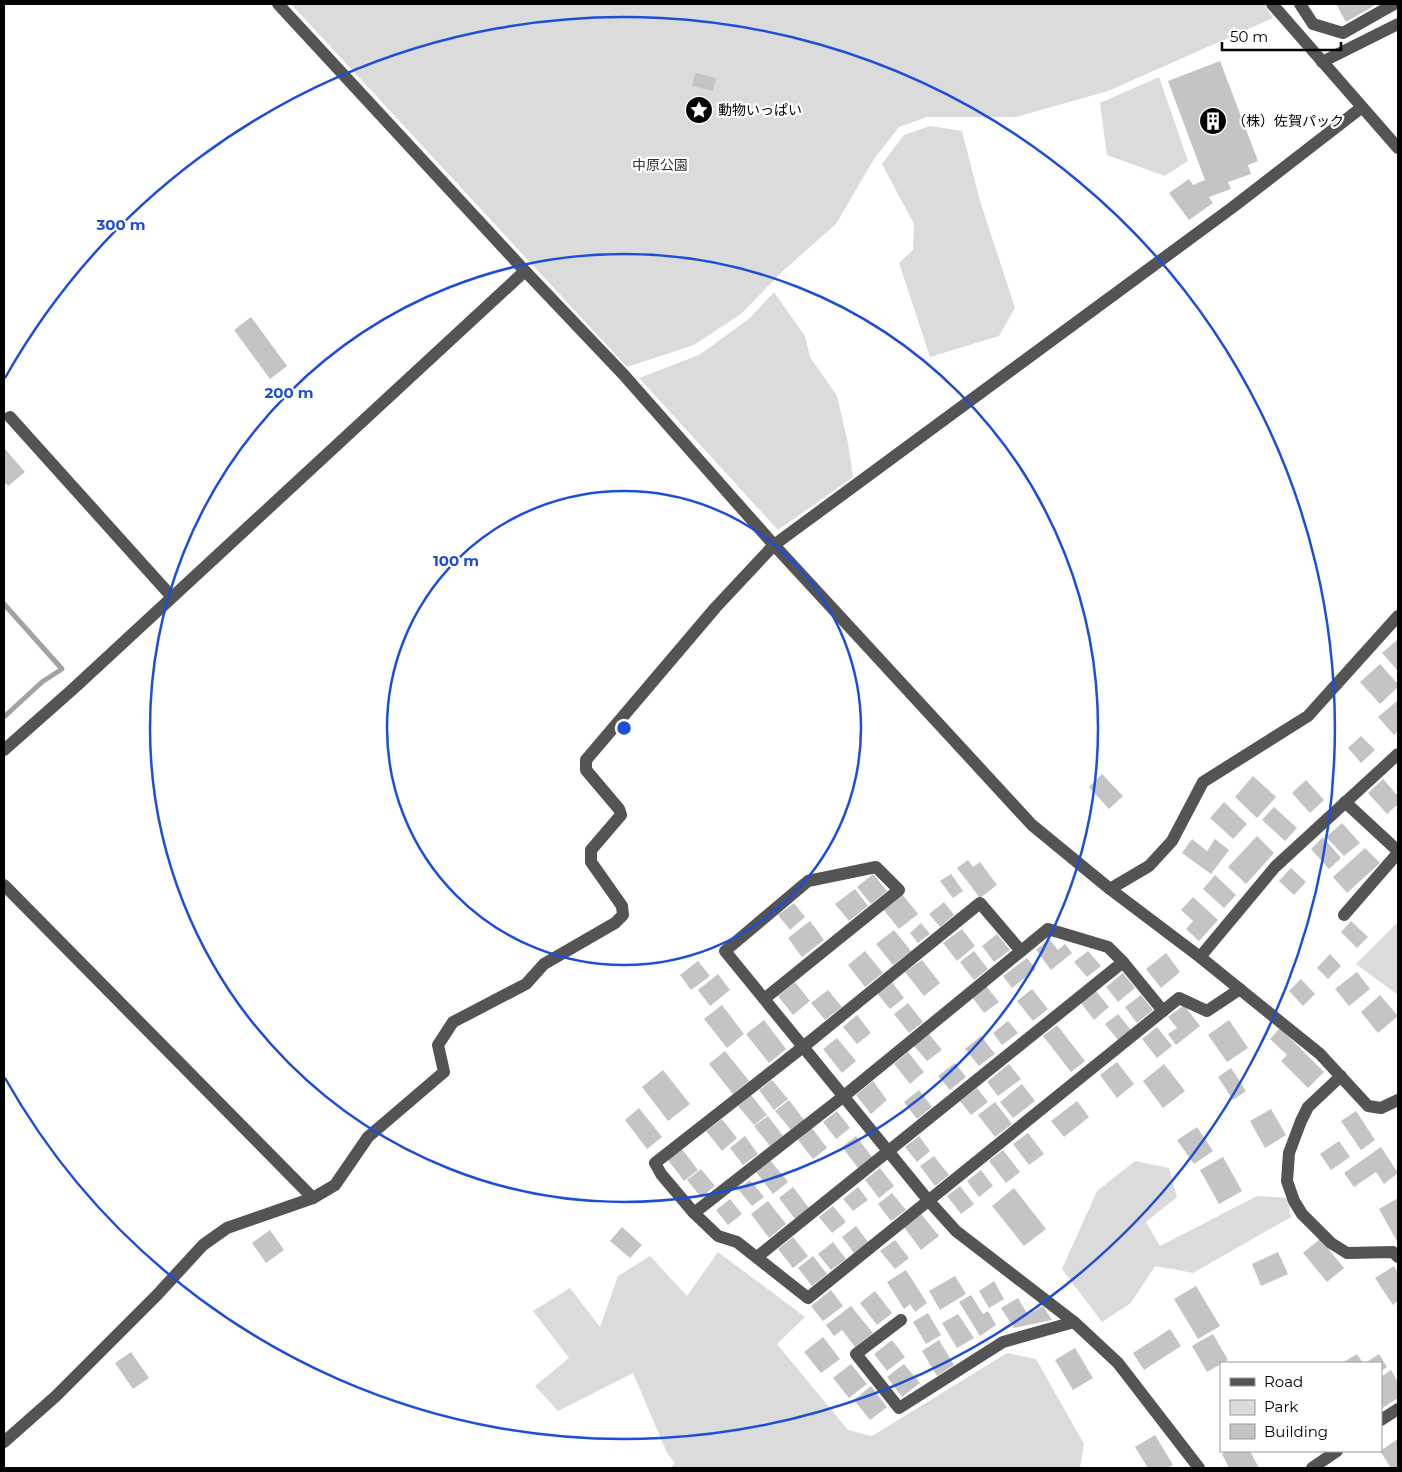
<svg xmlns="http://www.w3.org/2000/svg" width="1402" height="1472" font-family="Montserrat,'Noto Sans JP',sans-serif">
<rect width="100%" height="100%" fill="#fff"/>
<g fill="#dbdbdb">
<path d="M291 4H1264L1273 18 1108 91 1016 117H927L899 127 874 159 836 224 784 270 741 314 694 345 627 367Z"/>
<path d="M1159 77 1188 161 1165 176 1107 155 1100 103Z"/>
<path d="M930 126 962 131 980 201 1015 308 999 336 930 357 899 263 913 250 914 224 882 164 904 135Z"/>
<path d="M774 292 805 336 810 357 837 396 848 443 853 477 778 530 639 378 699 355 750 318Z"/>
<path d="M1398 922V995L1356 964Z"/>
<path d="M1135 1161 1169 1168 1177 1197 1146 1222 1160 1246 1257 1196 1287 1198 1291 1217 1193 1273 1155 1266 1131 1303 1102 1322 1062 1269 1097 1191Z"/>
<path d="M718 1252 805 1317 777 1344 848 1430 872 1436 1007 1353 1036 1359 1084 1444 1080 1468H670L675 1463 667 1453 633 1373 558 1411 535 1386 569 1358 533 1311 570 1288 600 1327 618 1276 650 1256 687 1296Z"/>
</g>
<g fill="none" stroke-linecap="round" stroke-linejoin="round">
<path stroke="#a2a2a2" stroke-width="5" d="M4 604 62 669 42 682 4 717"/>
</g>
<g fill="#c4c4c4">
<path d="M1336 4H1377L1346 22Z"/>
<path d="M1220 61 1258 161 1248 165 1251 174 1228 182 1231 189 1209 197 1213 203 1189 220 1169 193 1189 179 1193 185 1205 180 1168 81Z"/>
<path d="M695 73 716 78 713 91 692 86Z"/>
<path d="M251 317 287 366 270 379 234 330Z"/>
<path d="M5 449 25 472 8 486 4 482Z"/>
<path d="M1397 640 1398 641V671L1382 653Z"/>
<path d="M1380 664 1398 684V687L1380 704 1360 682Z"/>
<path d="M1397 701 1398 731 1394 735 1378 717Z"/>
<path d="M1361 736 1375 750 1361 763 1348 748Z"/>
<path d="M1102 774 1123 796 1109 809 1089 787Z"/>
<path d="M1253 776 1276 797 1257 818 1235 797Z"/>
<path d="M1383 779 1398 796V804L1387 814 1368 793Z"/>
<path d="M1306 780 1324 800 1310 813 1292 793Z"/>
<path d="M1224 802 1247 824 1233 839 1210 818Z"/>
<path d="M1274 807 1297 828 1285 841 1262 820Z"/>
<path d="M1342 823 1360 843 1344 856 1326 837Z"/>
<path d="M1257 836 1274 853 1246 884 1228 867Z"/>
<path d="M1323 837 1341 858 1329 869 1311 849Z"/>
<path d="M1192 839 1207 851 1215 839 1229 850 1211 874 1182 853Z"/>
<path d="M1365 848 1380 863 1347 893 1333 877Z"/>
<path d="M968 860 973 867 980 862 997 885 980 898 957 868Z"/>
<path d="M1291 868 1306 882 1294 895 1279 881Z"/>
<path d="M873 874 887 891 871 904 857 887Z"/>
<path d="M951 874 963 891 953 898 940 881Z"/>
<path d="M1215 875 1236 895 1224 908 1203 889Z"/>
<path d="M855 889 868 906 849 921 835 904Z"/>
<path d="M902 894 918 914 899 929 883 909Z"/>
<path d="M1193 897 1218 920 1199 941 1186 929 1193 921 1181 910Z"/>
<path d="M944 902 954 915 940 927 929 914Z"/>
<path d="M794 903 805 917 790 930 778 915Z"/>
<path d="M810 921 824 940 802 957 788 938Z"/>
<path d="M1351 921 1368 937 1357 948 1341 932Z"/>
<path d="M921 923 930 934 918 943 910 933Z"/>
<path d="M962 929 975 946 957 961 943 943Z"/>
<path d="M894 930 911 951 893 965 876 944Z"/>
<path d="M997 934 1010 950 994 962 982 946Z"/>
<path d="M1049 939 1058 950 1065 944 1072 953 1051 970 1036 950Z"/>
<path d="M865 951 883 973 865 987 848 965Z"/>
<path d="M974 951 988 969 974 980 960 962Z"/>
<path d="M1088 951 1101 966 1087 977 1074 962Z"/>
<path d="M1166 953 1180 972 1161 988 1146 969Z"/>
<path d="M1330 954 1341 966 1328 979 1317 968Z"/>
<path d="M1027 958 1036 969 1012 988 1003 976Z"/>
<path d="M922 960 940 983 924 996 905 972Z"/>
<path d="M698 961 710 976 691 990 680 975Z"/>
<path d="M1357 972 1370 989 1349 1006 1335 989Z"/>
<path d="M1123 973 1135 988 1118 1002 1106 987Z"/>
<path d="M718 974 730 990 710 1006 698 990Z"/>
<path d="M1301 979 1315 994 1303 1006 1289 991Z"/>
<path d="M795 982 810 1001 793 1015 778 996Z"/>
<path d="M892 982 904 998 890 1009 877 993Z"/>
<path d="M986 986 999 1002 984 1013 972 997Z"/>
<path d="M1032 989 1048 1009 1033 1021 1017 1001Z"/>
<path d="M828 990 842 1007 825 1020 811 1003Z"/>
<path d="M1096 991 1109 1007 1094 1020 1081 1003Z"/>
<path d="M1141 995 1153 1010 1137 1023 1125 1007Z"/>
<path d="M1380 995 1398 1016 1378 1033 1361 1012Z"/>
<path d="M908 1003 923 1022 909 1033 894 1014Z"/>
<path d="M722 1005 744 1034 727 1048 704 1019Z"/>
<path d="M1184 1005 1200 1026 1176 1045 1168 1034 1177 1028 1168 1017Z"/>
<path d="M1118 1014 1131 1030 1118 1040 1105 1024Z"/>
<path d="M857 1015 871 1033 857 1044 843 1027Z"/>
<path d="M764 1020 786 1049 769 1063 746 1034Z"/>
<path d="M1229 1020 1248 1048 1227 1062 1208 1035Z"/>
<path d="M1008 1021 1018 1033 1002 1045 993 1033Z"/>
<path d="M1057 1025 1085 1061 1071 1072 1043 1036Z"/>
<path d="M1157 1027 1172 1046 1157 1058 1142 1039Z"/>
<path d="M1280 1028 1324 1072 1308 1088 1281 1061 1287 1055 1270 1039Z"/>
<path d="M929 1034 942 1050 927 1061 914 1046Z"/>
<path d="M981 1036 995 1054 979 1066 965 1049Z"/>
<path d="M837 1038 856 1061 842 1073 823 1049Z"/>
<path d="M725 1051 749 1081 733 1094 709 1064Z"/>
<path d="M908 1052 924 1072 910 1084 894 1064Z"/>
<path d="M1117 1062 1134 1084 1117 1098 1100 1075Z"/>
<path d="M955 1063 966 1077 950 1090 938 1076Z"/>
<path d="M1009 1064 1021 1079 998 1096 987 1082Z"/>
<path d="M1164 1064 1185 1091 1163 1108 1143 1081Z"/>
<path d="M1231 1068 1246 1091 1233 1100 1218 1077Z"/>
<path d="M663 1070 690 1104 668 1121 642 1087Z"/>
<path d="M772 1080 788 1099 774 1110 759 1090Z"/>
<path d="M873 1081 887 1100 871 1114 856 1095Z"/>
<path d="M1022 1084 1035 1101 1013 1118 1000 1102Z"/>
<path d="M977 1088 988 1102 971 1115 960 1101Z"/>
<path d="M919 1090 932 1107 917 1119 904 1102Z"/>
<path d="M751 1095 767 1115 754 1125 738 1106Z"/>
<path d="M789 1100 804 1120 791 1130 775 1111Z"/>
<path d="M1077 1101 1089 1117 1064 1137 1051 1121Z"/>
<path d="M995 1102 1012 1124 995 1137 978 1115Z"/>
<path d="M639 1108 662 1137 647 1149 625 1120Z"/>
<path d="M1271 1109 1286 1135 1265 1148 1250 1121Z"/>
<path d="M837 1111 850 1128 836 1139 823 1122Z"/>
<path d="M1356 1111 1375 1140 1361 1150 1341 1121Z"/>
<path d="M768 1116 783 1136 770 1146 754 1126Z"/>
<path d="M722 1119 737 1138 722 1151 706 1131Z"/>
<path d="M1197 1127 1213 1151 1194 1164 1177 1140Z"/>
<path d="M812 1128 827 1148 813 1159 798 1140Z"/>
<path d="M1028 1133 1044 1154 1029 1165 1013 1144Z"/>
<path d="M745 1136 758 1154 743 1165 730 1148Z"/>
<path d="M856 1136 872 1157 858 1168 842 1147Z"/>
<path d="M919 1136 930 1151 917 1162 905 1147Z"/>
<path d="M1339 1141 1350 1157 1331 1170 1320 1154Z"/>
<path d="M1381 1147 1398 1173 1384 1184 1376 1172 1354 1187 1344 1173Z"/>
<path d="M682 1149 698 1170 684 1181 668 1160Z"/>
<path d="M1003 1150 1020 1172 1006 1183 989 1161Z"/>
<path d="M934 1156 949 1175 935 1186 920 1166Z"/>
<path d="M1223 1157 1242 1191 1219 1204 1200 1170Z"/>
<path d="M770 1160 788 1182 773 1194 756 1172Z"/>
<path d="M880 1168 894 1186 879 1198 865 1180Z"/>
<path d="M701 1169 715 1186 701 1197 687 1180Z"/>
<path d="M981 1170 993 1186 979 1197 967 1181Z"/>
<path d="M750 1180 764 1197 752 1206 738 1189Z"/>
<path d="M960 1186 974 1204 961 1214 947 1196Z"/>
<path d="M793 1187 809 1208 795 1219 779 1198Z"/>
<path d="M858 1187 868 1200 853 1211 843 1199Z"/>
<path d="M1014 1188 1046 1229 1024 1246 992 1206Z"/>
<path d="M892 1193 906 1210 891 1221 878 1204Z"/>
<path d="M1398 1198V1243L1379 1209Z"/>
<path d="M730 1199 742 1214 728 1225 716 1210Z"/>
<path d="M768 1201 786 1224 769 1238 751 1214Z"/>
<path d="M833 1206 846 1222 832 1233 819 1217Z"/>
<path d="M921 1214 939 1236 921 1250 904 1227Z"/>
<path d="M856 1226 868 1242 854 1253 842 1237Z"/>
<path d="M622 1227 642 1245 630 1258 610 1241Z"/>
<path d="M270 1230 284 1250 266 1263 252 1243Z"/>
<path d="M793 1237 808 1256 793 1268 778 1249Z"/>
<path d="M1320 1239 1344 1268 1327 1282 1303 1253Z"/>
<path d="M895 1240 909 1258 895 1269 880 1251Z"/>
<path d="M833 1242 846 1259 831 1270 818 1254Z"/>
<path d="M1278 1252 1288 1274 1261 1286 1252 1264Z"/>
<path d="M813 1256 827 1274 812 1286 798 1268Z"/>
<path d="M1394 1266 1398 1273V1301L1393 1305 1375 1278Z"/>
<path d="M906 1270 927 1303 915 1312 910 1304 904 1309 887 1282Z"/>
<path d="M955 1276 966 1294 940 1310 929 1291Z"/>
<path d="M994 1281 1004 1299 989 1308 979 1291Z"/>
<path d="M1196 1286 1220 1326 1198 1339 1174 1299Z"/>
<path d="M831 1290 843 1306 823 1321 811 1306Z"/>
<path d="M875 1291 892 1313 877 1325 860 1303Z"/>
<path d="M971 1295 983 1314 988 1311 996 1325 980 1336 959 1302Z"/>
<path d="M1018 1298 1028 1315 1043 1306 1052 1320 1014 1328 1001 1308Z"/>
<path d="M851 1306 873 1333 855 1347 842 1330 834 1336 826 1325Z"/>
<path d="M928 1313 941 1335 926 1344 913 1322Z"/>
<path d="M958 1314 974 1338 957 1348 942 1323Z"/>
<path d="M1170 1329 1181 1346 1144 1370 1133 1353Z"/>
<path d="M1213 1334 1228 1360 1207 1372 1192 1346Z"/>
<path d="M823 1337 840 1359 821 1373 804 1352Z"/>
<path d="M892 1340 905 1357 887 1371 874 1354Z"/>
<path d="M939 1340 954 1365 937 1376 922 1351Z"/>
<path d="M1075 1348 1093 1378 1073 1390 1055 1360Z"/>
<path d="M131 1352 149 1378 133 1389 115 1363Z"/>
<path d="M1357 1354 1363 1363H1342Z"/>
<path d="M1379 1354 1387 1367 1381 1371V1363H1365Z"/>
<path d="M851 1364 867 1384 849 1398 833 1378Z"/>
<path d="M904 1364 920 1383 902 1397 887 1377Z"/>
<path d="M1391 1370 1398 1382V1398L1381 1409V1377Z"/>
<path d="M871 1386 887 1407 870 1420 854 1400Z"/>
<path d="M1155 1435 1173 1465 1167 1468H1148L1135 1447Z"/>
<path d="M1398 1439V1468H1391L1380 1451Z"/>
<path d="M1227 1451H1250L1259 1468H1229L1222 1454Z"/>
</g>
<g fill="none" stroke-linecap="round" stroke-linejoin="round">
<g stroke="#545454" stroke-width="12">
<path d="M278 4 525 271 623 374 774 545 1032 825 1110 889 1200 957 1320 1054 1368 1106 1381 1108 1398 1100"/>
<path d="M1272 4 1398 148"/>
<path d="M1300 4 1313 24 1343 33 1394 4"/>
<path d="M1322 62 1398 24"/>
<path d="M10 417 172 597"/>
<path d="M4 750 73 689 525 271"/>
<path d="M1345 802 1398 851"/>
<path d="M4 885 313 1198"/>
<path d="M1110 889 1149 866 1172 841 1203 782 1308 716 1398 616"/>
<path d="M1344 915 1398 853"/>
<path d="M1021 951 980 903 803 1047 655 1163 661 1174 694 1213 718 1236 737 1242 808 1298 1179 998 1207 1011 1240 989"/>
<path d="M1200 957 1275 867 1398 754"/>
<path d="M764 999 899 890 876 867 808 881 725 951 928 1200 956 1231 1074 1322 1118 1363 1199 1468"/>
<path d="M1341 1076 1308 1107 1301 1121 1289 1153 1287 1181 1294 1201 1302 1214 1331 1243 1347 1253 1393 1252 1398 1257"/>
<path d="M694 1213 844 1096 1048 929 1108 947 1123 962"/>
<path d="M757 1257 1123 962 1163 1011"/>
<path d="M901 1320 856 1354 899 1408 1003 1342 1074 1322"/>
<path d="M1381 1420 1398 1409"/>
<path d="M4 1442 56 1396 157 1295 203 1245 227 1228 313 1198 335 1185 368 1137 444 1072 438 1045 453 1022 526 984 544 964 615 923 623 915 622 906 591 862V850L621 815 619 809 586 770V760L716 607 774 545 1233 207 1361 108"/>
<path d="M1312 1468 1337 1451"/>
</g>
</g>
<g fill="none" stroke="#1d4ed8" stroke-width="2.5">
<circle cx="624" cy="728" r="237"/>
<circle cx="624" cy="728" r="474"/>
<path d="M5 378A711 711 0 1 1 5 1078"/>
</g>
<defs>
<g id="sight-disc" transform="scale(1.4375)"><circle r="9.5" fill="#000" stroke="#fff"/><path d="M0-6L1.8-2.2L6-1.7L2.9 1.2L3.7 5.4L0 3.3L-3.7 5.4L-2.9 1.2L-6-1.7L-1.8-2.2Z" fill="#fff"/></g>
<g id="building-disc" transform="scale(1.4375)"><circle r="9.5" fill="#000" stroke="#fff"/><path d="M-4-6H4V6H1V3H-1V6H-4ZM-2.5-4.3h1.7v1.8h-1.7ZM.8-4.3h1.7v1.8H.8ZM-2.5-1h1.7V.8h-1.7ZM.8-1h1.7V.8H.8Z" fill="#fff"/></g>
</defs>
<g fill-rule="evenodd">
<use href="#sight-disc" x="699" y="110"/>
<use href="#building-disc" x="1213" y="121"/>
</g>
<g text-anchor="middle" stroke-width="4.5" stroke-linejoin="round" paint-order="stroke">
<g font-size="14" fill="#000" stroke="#fff" text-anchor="start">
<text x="718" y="115">動物いっぱい</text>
<text x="1232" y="126">（株）佐賀パック</text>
</g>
<g font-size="14" fill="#323232" stroke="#fff">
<text x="660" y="170">中原公園</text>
</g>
</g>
<circle cx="624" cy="728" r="8" fill="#1d4ed8" stroke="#fff" stroke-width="2.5"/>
<g font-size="15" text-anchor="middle" font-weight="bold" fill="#1d4ed8" stroke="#fff" stroke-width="4.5" stroke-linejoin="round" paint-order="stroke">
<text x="121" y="230">300 m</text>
<text x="289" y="398">200 m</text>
<text x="456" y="566">100 m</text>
</g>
<rect width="1402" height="1472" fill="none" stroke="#000000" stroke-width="10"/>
<rect x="1220" y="1362" width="162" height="90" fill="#ffffff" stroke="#999999"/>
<rect x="1230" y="1378" width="25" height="8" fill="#545454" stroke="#999999"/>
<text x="1264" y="1387" font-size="15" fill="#000000">Road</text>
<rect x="1230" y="1400" width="25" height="15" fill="#dbdbdb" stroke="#999999"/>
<text x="1264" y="1412" font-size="15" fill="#000000">Park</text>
<rect x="1230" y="1424" width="25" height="15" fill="#c4c4c4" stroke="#999999"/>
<text x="1264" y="1437" font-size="15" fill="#000000">Building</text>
<path d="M1222 42v8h119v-8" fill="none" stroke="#000000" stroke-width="2.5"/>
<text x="1230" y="42" font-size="15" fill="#000000" stroke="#ffffff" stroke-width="4" paint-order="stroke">50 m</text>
</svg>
